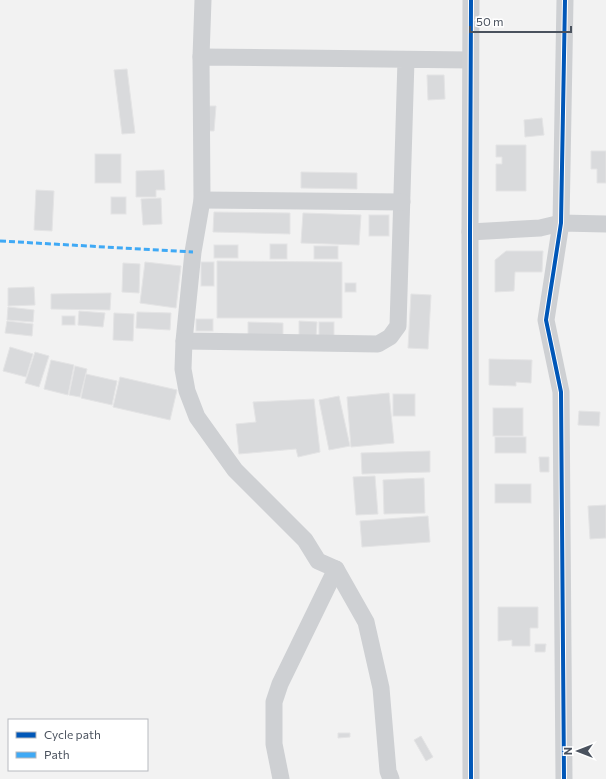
<svg xmlns="http://www.w3.org/2000/svg" width="606" height="779" font-family="Commissioner,sans-serif">
<rect width="100%" height="100%" fill="#f2f2f2"/>
<g fill="#d9dadc" stroke="#e4e4e5">
<path d="M127 69 135 133 122 134 114 70Z"/>
<path d="M427 75H444L445 99 428 100Z"/>
<path d="M209 106H216L214 131H208Z"/>
<path d="M542 118 544 135 525 137 524 120Z"/>
<path d="M496 145H526V191H496V164H502V157H496Z"/>
<path d="M591 151H606V183H597V169H591Z"/>
<rect x="95" y="154" width="26" height="29"/>
<path d="M164 170 165 190H156V197H136V171Z"/>
<path d="M301 172 357 173V189L301 188Z"/>
<path d="M36 190 54 191 52 231 34 230Z"/>
<rect x="111" y="197" width="15" height="17"/>
<path d="M161 198 162 224 143 225 141 199Z"/>
<path d="M214 212 290 213V234L213 232Z"/>
<path d="M303 213 361 215 359 245 301 243Z"/>
<rect x="369" y="215" width="20" height="21"/>
<rect x="270" y="244" width="17" height="15"/>
<rect x="214" y="245" width="24" height="13"/>
<rect x="314" y="246" width="24" height="13"/>
<path d="M506 251H543L542 272H515L514 291 495 292V260Z"/>
<path d="M217 261 342 262V318H217Z"/>
<path d="M145 262 181 266 176 308 140 303Z"/>
<rect x="201" y="262" width="13" height="24"/>
<path d="M123 263 140 264 139 293 122 292Z"/>
<rect x="345" y="283" width="11" height="9"/>
<path d="M34 287 35 305 8 306V288Z"/>
<path d="M111 293 110 310 51 309V294Z"/>
<path d="M411 294 431 295 428 349 408 348Z"/>
<path d="M8 307 34 310 33 322 7 320Z"/>
<path d="M79 311 105 313 103 327 78 325Z"/>
<path d="M137 312 171 313 170 330 136 328Z"/>
<path d="M114 313 134 314 133 341 113 340Z"/>
<rect x="62" y="316" width="13" height="9"/>
<rect x="196" y="319" width="17" height="12"/>
<path d="M7 321 33 324 32 336 5 333Z"/>
<path d="M299 321 317 322 316 337H299Z"/>
<path d="M248 322 283 323V339L248 338Z"/>
<rect x="319" y="322" width="15" height="16"/>
<path d="M10 347 33 354 26 377 3 371Z"/>
<path d="M35 352 49 356 39 387 25 383Z"/>
<path d="M489 359 532 360 531 383 516 382V386L489 385Z"/>
<path d="M51 360 74 365 68 395 44 389Z"/>
<path d="M75 366 87 369 80 397 69 395Z"/>
<path d="M86 374 117 381 112 405 81 398Z"/>
<path d="M120 377 177 390 170 420 113 407Z"/>
<path d="M389 393 394 443 351 447 347 397Z"/>
<rect x="393" y="394" width="22" height="22"/>
<path d="M339 396 350 446 329 450 319 400Z"/>
<path d="M314 399 320 452 298 457 296 449 239 454 236 424 256 422 253 402Z"/>
<rect x="493" y="408" width="30" height="28"/>
<path d="M579 411 600 412 599 426 578 425Z"/>
<rect x="495" y="437" width="31" height="16"/>
<path d="M430 451V472L362 474 361 453Z"/>
<path d="M539 457H549V472H540Z"/>
<path d="M375 476 378 514 356 515 353 477Z"/>
<path d="M424 478 425 513 384 514 383 480Z"/>
<rect x="495" y="484" width="36" height="19"/>
<path d="M606 505V538L590 539 588 506Z"/>
<path d="M428 516 430 542 362 547 360 521Z"/>
<path d="M498 607H538V628H530V646H512V640L498 641Z"/>
<path d="M535 644H546L545 652H535Z"/>
<path d="M338 733H350V737L338 738Z"/>
<path d="M421 736 433 757 426 761 414 740Z"/>
</g>
<g fill="none" stroke-linecap="round" stroke-linejoin="round">
<g stroke="#ced0d3" stroke-width="17">
<path d="M201 57 203 0"/>
<path d="M406 60 398 326 390 337 378 344 184 341 193 252 202 200 201 57 470 60"/>
<path d="M202 200 402 202"/>
<path d="M470 232 540 228 561 223 606 224"/>
<path d="M184 341 183 369 187 391 197 417 235 470 305 540 318 561 336 569 366 622 381 688 388 771 391 779"/>
<path d="M281 779 274 744V702L280 684 336 569"/>
<path d="M471 779 470 232 471 0"/>
<path d="M564 779 561 392 546 320 561 223 565 0"/>
</g>
<path stroke="#3fa9f5" stroke-width="3" stroke-dasharray="6 3" stroke-linecap="butt" d="M0 241 193 252"/>
<g stroke="#fff" stroke-width="6">
<g id="cycleway">
<path d="M471 779 470 232 471 0"/>
<path d="M564 779 561 392 546 320 561 223 565 0"/>
</g>
</g>
<use href="#cycleway" stroke="#0057b8" stroke-width="4"/>
</g>
<rect x="8" y="719" width="140" height="52" fill="#ffffff" stroke="#b7babf"/>
<rect x="16" y="732" width="20" height="6" fill="#0057b8" stroke="#b7babf"/>
<text x="44" y="739" font-size="12" fill="#4a525e">Cycle path</text>
<rect x="16" y="752" width="20" height="6" fill="#3fa9f5" stroke="#b7babf"/>
<text x="44" y="759" font-size="12" fill="#4a525e">Path</text>
<g transform="translate(578 751) rotate(270)" stroke="#ffffff" stroke-width="3" paint-order="stroke">
<path d="M0-3L7 15L0 10L-7 15Z" fill="#4a525e"/>
<text y="-6" font-size="11" font-weight="bold" text-anchor="middle" fill="#4a525e">N</text>
</g>
<path d="M470 26v6h101v-6" fill="none" stroke="#4a525e" stroke-width="2"/>
<text x="476" y="26" font-size="12" fill="#4a525e" stroke="#ffffff" stroke-width="3" paint-order="stroke">50 m</text>
</svg>
